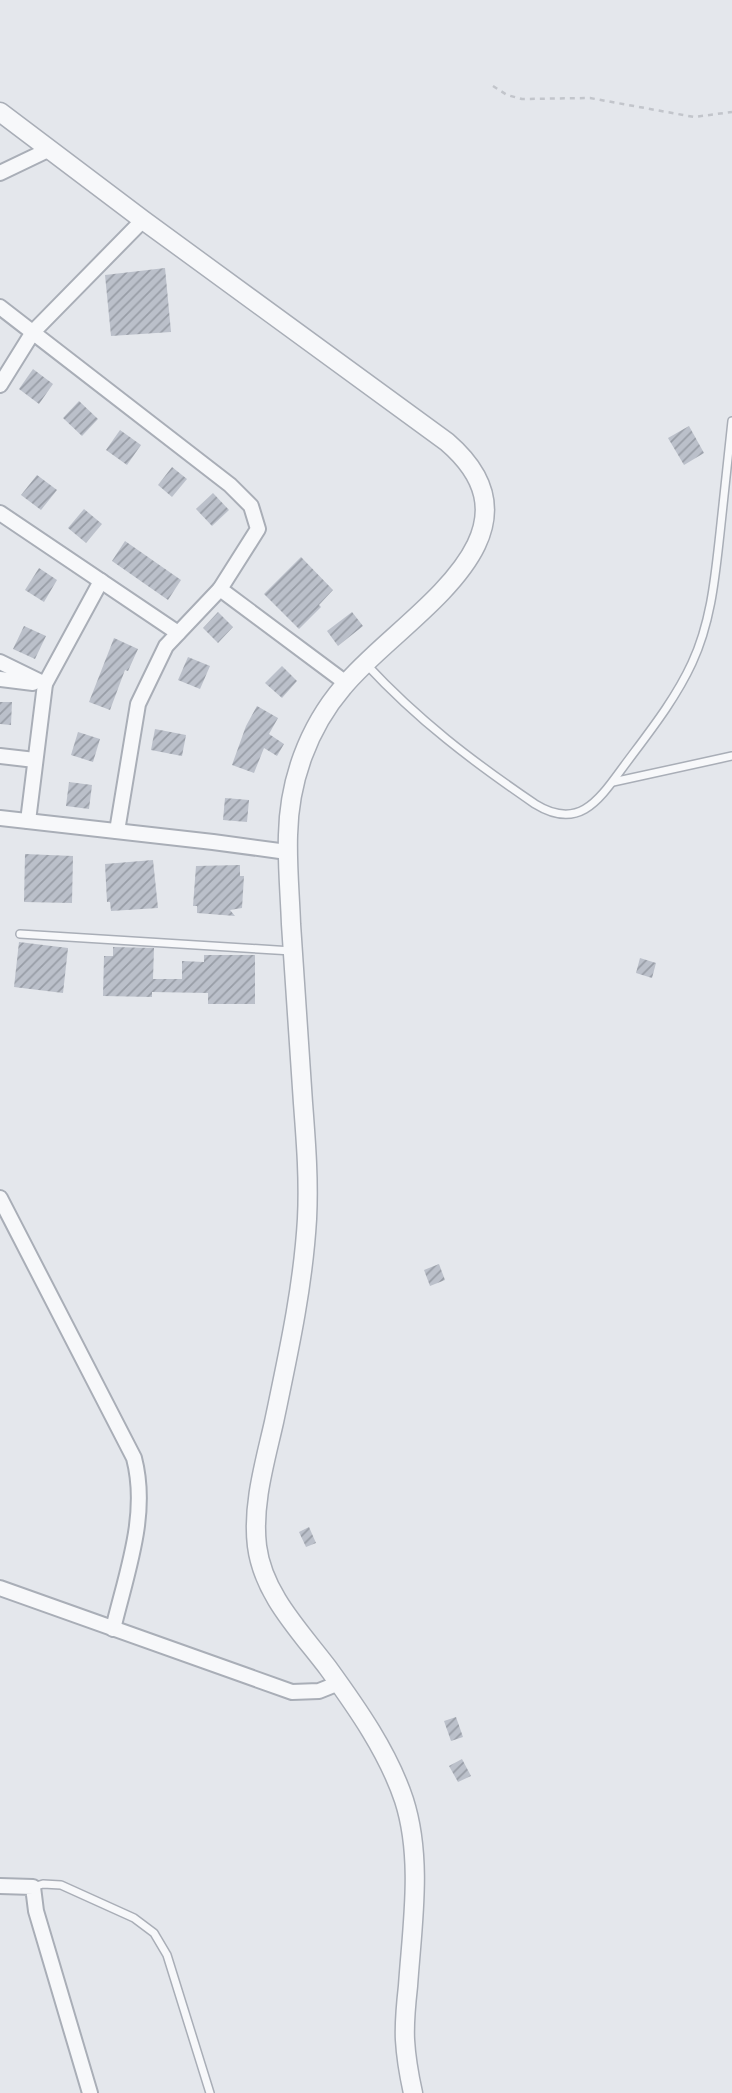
<svg xmlns="http://www.w3.org/2000/svg" width="732" height="2093" font-family="'Golos Text',sans-serif">
<defs>
<pattern id="building-hatch" width="6" height="6" patternUnits="userSpaceOnUse" patternTransform="scale(1.75)"><rect width="6" height="6" fill="#bbc0ca"/><path d="M-1 1l2-2M0 6l6-6M5 7l2-2" fill="none" stroke="#989da6"/></pattern>
</defs>
<rect width="100%" height="100%" fill="#e4e7ec"/>
<g fill="url(#building-hatch)">
<path d="M165 268 171 332 111 336 105 275Z"/>
<path d="M33 369 53 384 39 404 19 389Z"/>
<path d="M79 401 98 419 82 436 63 418Z"/>
<path d="M689 426 704 453 684 465 668 438Z"/>
<path d="M120 430 141 445 127 465 106 450Z"/>
<path d="M172 467 187 479 172 497 158 485Z"/>
<path d="M37 475 57 490 41 510 21 495Z"/>
<path d="M213 493 229 510 212 526 196 509Z"/>
<path d="M84 509 102 524 86 543 68 528Z"/>
<path d="M125 541 181 580 168 600 112 561Z"/>
<path d="M301 557 333 590 319 605 321 607 299 629 264 594Z"/>
<path d="M39 568 57 580 44 602 25 590Z"/>
<path d="M218 612 233 627 218 643 203 628Z"/>
<path d="M352 612 363 626 338 646 327 631Z"/>
<path d="M24 626 46 636 35 659 13 649Z"/>
<path d="M114 638 138 649 128 671 125 670 110 710 89 702Z"/>
<path d="M188 657 210 666 200 689 178 680Z"/>
<path d="M282 666 297 681 282 698 265 683Z"/>
<path d="M0 702H12L11 725 0 724Z"/>
<path d="M257 706 278 718 269 734 284 744 277 756 264 748 254 773 232 765 246 726Z"/>
<path d="M155 729 186 735 182 756 151 750Z"/>
<path d="M78 732 100 739 93 762 71 755Z"/>
<path d="M69 782 92 785 89 809 66 806Z"/>
<path d="M225 798 249 800 247 822 223 820Z"/>
<path d="M25 854 73 856 72 903 24 902Z"/>
<path d="M153 860 158 908 111 911 110 902H107L105 864Z"/>
<path d="M240 865V876H244L242 908 230 910 235 916 197 913V906H193L196 866Z"/>
<path d="M19 942 68 948 63 993 14 987Z"/>
<path d="M113 947 154 948 153 979H182V961L204 962V955H255V1004H208V993L152 992V997L103 996 104 956H113Z"/>
<path d="M640 958 656 963 652 978 636 973Z"/>
<path d="M439 1264 445 1280 430 1286 424 1270Z"/>
<path d="M309 1527 316 1543 306 1547 299 1532Z"/>
<path d="M456 1717 463 1737 451 1741 444 1721Z"/>
<path d="M462 1759 471 1776 458 1782 449 1766Z"/>
</g>
<g fill="none" stroke-linecap="round" stroke-linejoin="round">
<g stroke="#a9aeb7" stroke-width="10">
<g id="service">
<path d="M366 664C418 720 472 761 535 804 577 830 597 803 621 770 646 736 674 702 692 663 711 622 715 578 720 533 724 496 728 458 732 421"/>
<path d="M613 782 732 756"/>
<path d="M20 934 292 951"/>
<path d="M33 1887 43 1884 61 1885 134 1918 154 1933 167 1955 210 2093"/>
</g>
</g>
<g stroke="#a9aeb7" stroke-width="18">
<g id="minor">
<path d="M0 173 50 149"/>
<path d="M0 307 230 485 251 506 258 529 220 589 166 646 138 704 117 831"/>
<path d="M0 385 33 332 143 220"/>
<path d="M0 513 178 633"/>
<path d="M220 589 346 683"/>
<path d="M0 662 45 684"/>
<path d="M0 679 33 683"/>
<path d="M0 756 35 760"/>
<path d="M0 818 213 842 287 852"/>
<path d="M28 821 45 684 101 581"/>
<path d="M0 1198 134 1458C149 1515 126 1574 113 1629"/>
<path d="M0 1588 292 1692 319 1691 339 1683"/>
<path d="M0 1886 33 1887 36 1911 90 2093"/>
</g>
</g>
<g stroke="#a9aeb7" stroke-width="21">
<path id="tertiary" d="M0 112 143 220 447 442C557 537 398 619 343 687 308 728 289 781 288 835 287 865 290 895 291 924 295 984 299 1044 303 1103 306 1142 309 1180 307 1219 303 1288 288 1355 274 1422 265 1462 252 1505 257 1546 263 1594 300 1631 328 1668 357 1708 388 1752 404 1800 423 1859 412 1926 408 1986 406 2004 404 2022 405 2040 406 2058 409 2075 413 2093"/>
</g>
<path stroke="#c2c5cb" stroke-width="2.5" stroke-dasharray="5 5" stroke-linecap="butt" d="M493 86 507 95 522 99 590 98 694 117 732 112"/>
<use href="#service" stroke="#f7f8fa" stroke-width="7"/>
<use href="#minor" stroke="#f7f8fa" stroke-width="14"/>
<use href="#tertiary" stroke="#f7f8fa" stroke-width="18"/>
</g>
</svg>
